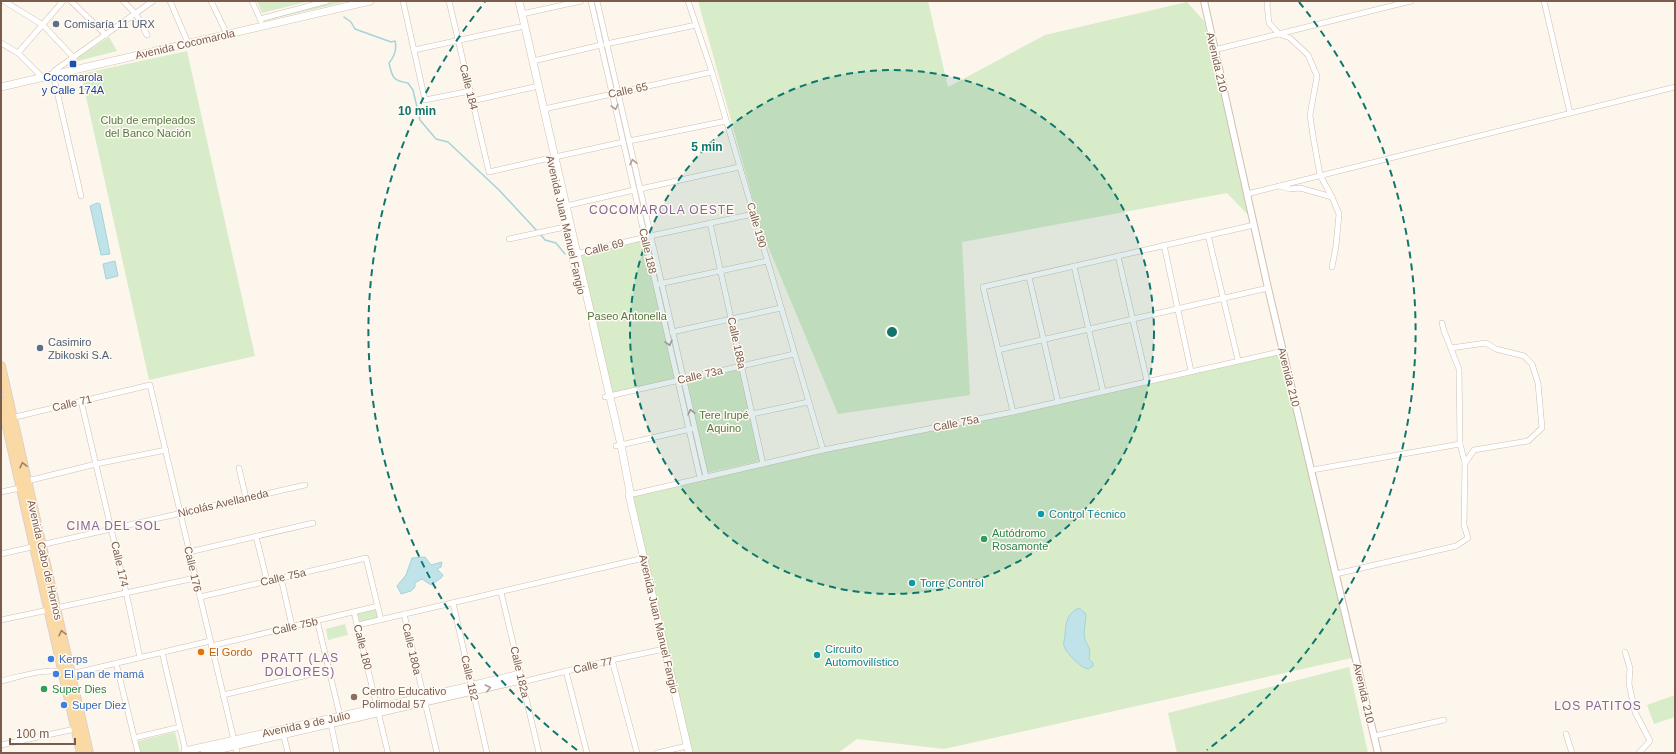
<svg xmlns="http://www.w3.org/2000/svg" width="1676" height="754" font-family="Helvetica,sans-serif">
<rect width="100%" height="100%" fill="#fdf6ec"/>
<g fill="#d8ecc9">
<path d="M257 1H310L262 13Z"/>
<path d="M335 1H349L272 19 271 17Z"/>
<path d="M698 1H928L948 87 1045 35 1187 2 1204 21 1356 657 944 749 857 739 838 753H689L629 495 823 450 1277 353 1283 350 1276 333 1249 216 1227 193 962 242 970 395 838 414 762 232Z"/>
<path d="M109 37 117 51 74 62V60Z"/>
<path d="M187 51 255 356 149 380 81 74Z"/>
<path d="M643 240 675 379 612 393 580 254Z"/>
<path d="M740 369 760 461 707 473 687 381Z"/>
<path d="M376 608 379 618 360 623 357 612Z"/>
<path d="M345 624 348 635 328 640 326 629Z"/>
<path d="M1349 667 1368 753H1177L1168 713Z"/>
<path d="M1675 695V717L1654 724 1647 705Z"/>
<path d="M175 732 180 753H141L138 741Z"/>
</g>
<g fill="#bfe3e8" stroke="#a5d3da">
<path d="M97 203 100 204 110 254 101 255 90 206Z"/>
<path d="M115 261 118 276 106 279 103 264Z"/>
<path d="M425 557 431 565 442 562 441 567 437 569 443 575 441 578 431 585 422 579 415 583V587L411 591 401 594 397 586 406 575 412 558Z"/>
<path d="M1079 608 1085 613 1086 615 1084 634 1085 640 1090 650 1089 659 1093 663V666L1088 669C1081 668 1066 653 1064 646 1063 642 1065 638 1065 634 1066 622 1067 613 1079 608Z"/>
</g>
<g fill="none" stroke-linecap="round" stroke-linejoin="round">
<g stroke="#a5d3da" stroke-width="1.5">
<path d="M344 17 351 22 355 29 391 42 395 41C397 49 394 57 389 63 392 77 393 81 408 83L413 90 420 120 436 139 448 142 499 190 538 232"/>
<path d="M541 235 545 240 556 243 565 254"/>
</g>
<g stroke="#d1beb0" stroke-width="6">
<g id="minor">
<path d="M4 1 43 25 74 58"/>
<path d="M71 1 106 35"/>
<path d="M123 1 136 14 147 35"/>
<path d="M170 1 188 43"/>
<path d="M211 1 227 34"/>
<path d="M252 1 261 21"/>
<path d="M403 1 425 100 470 91"/>
<path d="M449 1 489 172 550 158"/>
<path d="M591 1 700 478"/>
<path d="M597 1 706 477"/>
<path d="M688 1 712 72 823 450"/>
<path d="M1268 1 1267 5 1269 23 1279 34 1290 38 1308 55 1317 76 1310 115 1313 136 1320 175 1332 197 1339 214 1336 246 1332 267"/>
<path d="M1544 1 1570 113"/>
<path d="M522 14 581 1"/>
<path d="M260 19 327 1"/>
<path d="M1 43 18 53 42 77"/>
<path d="M606 44 696 25"/>
<path d="M414 50 520 27"/>
<path d="M1214 50 1411 1"/>
<path d="M18 53 63 1"/>
<path d="M533 61 601 45"/>
<path d="M472 101 534 87"/>
<path d="M544 109 712 72"/>
<path d="M629 141 726 121"/>
<path d="M555 157 623 142"/>
<path d="M1280 186 1290 189 1300 188 1332 197"/>
<path d="M640 189 739 167"/>
<path d="M1247 194 1675 87"/>
<path d="M81 196 53 74 54 71 153 1"/>
<path d="M566 206 634 190"/>
<path d="M710 223 763 464"/>
<path d="M1208 235 1238 360"/>
<path d="M509 239 565 227"/>
<path d="M1164 245 1191 371"/>
<path d="M575 254 650 236 753 214"/>
<path d="M1118 256 1147 381"/>
<path d="M1074 266 1103 391"/>
<path d="M1029 277 1058 402"/>
<path d="M659 284 767 261"/>
<path d="M1442 323 1444 331 1459 369 1460 444 1465 463"/>
<path d="M672 332 781 308"/>
<path d="M998 350 1268 288"/>
<path d="M605 397 794 354"/>
<path d="M81 401 126 592 140 658"/>
<path d="M1013 412 983 287 1254 225"/>
<path d="M752 414 808 402"/>
<path d="M11 418 150 385 237 753"/>
<path d="M616 446 691 429"/>
<path d="M239 468 246 498"/>
<path d="M1312 470 1460 444"/>
<path d="M27 481 96 464 166 450"/>
<path d="M1 492 20 488"/>
<path d="M629 495 823 450 1013 412 1283 351"/>
<path d="M256 536 267 581"/>
<path d="M189 552 313 523"/>
<path d="M1 554 305 485"/>
<path d="M1336 574 1456 546 1468 538 1464 525 1465 463 1474 450 1528 441 1542 428 1538 383 1532 364 1524 356 1496 349 1486 343 1451 348"/>
<path d="M281 578 292 626"/>
<path d="M501 592 539 753"/>
<path d="M200 597 366 558 381 620"/>
<path d="M453 603 487 753"/>
<path d="M56 608 195 578"/>
<path d="M354 612 388 753"/>
<path d="M404 614 437 753"/>
<path d="M1 620 48 610"/>
<path d="M317 620 340 716"/>
<path d="M358 625 644 558"/>
<path d="M211 646 378 606"/>
<path d="M162 652 186 753"/>
<path d="M1625 652 1630 668 1629 684 1635 712 1650 741 1639 753"/>
<path d="M612 660 637 753"/>
<path d="M116 663 138 753"/>
<path d="M566 671 587 753"/>
<path d="M1 681C23 676 49 666 71 674L210 641"/>
<path d="M522 682 612 660 664 649"/>
<path d="M223 695 329 670"/>
<path d="M331 724 337 753"/>
<path d="M283 733 288 753"/>
<path d="M1566 734 1572 753"/>
<path d="M1374 736 1444 720"/>
<path d="M134 738 180 727"/>
<path d="M1 745 75 729"/>
<path d="M657 753 687 746"/>
</g>
</g>
<g stroke="#d1beb0" stroke-width="8">
<path id="tertiary" d="M1204 1 1268 288 1378 753"/>
</g>
<g stroke="#d6c0b0" stroke-width="8">
<g id="secondary">
<path d="M519 1 621 445 630 492 629 495 689 753"/>
<path d="M1 87 370 1"/>
<path d="M557 188 578 282"/>
<path d="M185 751 377 708 520 674"/>
<path d="M204 753 521 680"/>
</g>
</g>
<g stroke="#dad1cd" stroke-width="10">
<g id="primary">
<path d="M1 366 89 753"/>
<path d="M1 401 81 753"/>
</g>
</g>
<use href="#minor" stroke="#fff" stroke-width="5"/>
<use href="#tertiary" stroke="#fff" stroke-width="6"/>
<use href="#secondary" stroke="#fff" stroke-width="7"/>
<use href="#primary" stroke="#fbd9a5" stroke-width="8"/>
</g>
<defs><path id="oneway-chevron" d="M-2-3.5L2.5 0L-2 3.5" fill="none" stroke-width="1.6" stroke-linecap="round" stroke-linejoin="round"/></defs>
<g stroke="#af9d94">
<use href="#oneway-chevron" transform="translate(615 107) rotate(77)"/>
<use href="#oneway-chevron" transform="translate(633 162) rotate(-103)"/>
<use href="#oneway-chevron" transform="translate(669 343) rotate(77)"/>
<use href="#oneway-chevron" transform="translate(691 412) rotate(-103)"/>
<use href="#oneway-chevron" transform="translate(488 688) rotate(-13)"/>
</g>
<g stroke="#a18267">
<use href="#oneway-chevron" transform="translate(23 465) rotate(-103)"/>
<use href="#oneway-chevron" transform="translate(62 633) rotate(-103)"/>
</g>
<circle cx="892" cy="332" r="262" fill="#0f766e" fill-opacity=".12"/>
<g fill="none" stroke="#0f766e" stroke-width="2" stroke-dasharray="7 5">
<circle cx="892" cy="332" r="262"/>
<path d="M577 750A524 524 0 0 1 485 2M1299 2A524 524 0 0 1 1207 750"/>
</g>
<g fill="#5c6f8a" stroke="#fffaf3" stroke-width="1.5">
<circle cx="56" cy="24" r="4"/>
<circle cx="40" cy="348" r="4"/>
</g>
<rect fill="#1a4fb4" stroke="#fffaf3" stroke-width="1.5" x="69" y="60" width="8" height="8" rx="2"/>
<g fill="#0f9aa8" stroke="#fffaf3" stroke-width="1.5">
<circle cx="1041" cy="514" r="4"/>
<circle cx="912" cy="583" r="4"/>
<circle cx="817" cy="655" r="4"/>
</g>
<g fill="#2e9e5b" stroke="#fffaf3" stroke-width="1.5">
<circle cx="984" cy="539" r="4"/>
<circle cx="44" cy="689" r="4"/>
</g>
<circle fill="#e8710a" stroke="#fffaf3" stroke-width="1.5" cx="201" cy="652" r="4"/>
<g fill="#3f7fe0" stroke="#fffaf3" stroke-width="1.5">
<circle cx="51" cy="659" r="4"/>
<circle cx="56" cy="674" r="4"/>
<circle cx="64" cy="705" r="4"/>
</g>
<circle fill="#8d6e63" stroke="#fffaf3" stroke-width="1.5" cx="354" cy="697" r="4"/>
<g text-anchor="middle" stroke-width="3" stroke-linejoin="round" paint-order="stroke">
<g font-size="11" fill="#4e5e75" stroke="#fffaf3" text-anchor="start">
<text x="64" y="28">Comisaría 11 URX</text>
<text x="48" y="346">Casimiro<tspan x="48" dy="13">Zbikoski S.A.</tspan></text>
</g>
<g font-size="11" fill="#7a5c4d" stroke="#fffaf3">
<text transform="translate(185 44) rotate(-13)" y="4">Avenida Cocomarola</text>
<text transform="translate(1217 62) rotate(77)" y="4">Avenida 210</text>
<text transform="translate(469 87) rotate(76)" y="4">Calle 184</text>
<text transform="translate(628 90) rotate(-12)" y="4">Calle 65</text>
<text transform="translate(566 225) rotate(77)" y="4">Avenida Juan Manuel Fangio</text>
<text transform="translate(757 225) rotate(74)" y="4">Calle 190</text>
<text transform="translate(604 247) rotate(-14)" y="4">Calle 69</text>
<text transform="translate(648 251) rotate(77)" y="4">Calle 188</text>
<text transform="translate(737 343) rotate(78)" y="4">Calle 188a</text>
<text transform="translate(700 375) rotate(-13)" y="4">Calle 73a</text>
<text transform="translate(1289 377) rotate(76)" y="4">Avenida 210</text>
<text transform="translate(72 403) rotate(-13)" y="4">Calle 71</text>
<text transform="translate(956 423) rotate(-11)" y="4">Calle 75a</text>
<text transform="translate(223 503) rotate(-13)" y="4">Nicolás Avellaneda</text>
<text transform="translate(45 560) rotate(77)" y="4">Avenida Cabo de Hornos</text>
<text transform="translate(120 564) rotate(77)" y="4">Calle 174</text>
<text transform="translate(193 569) rotate(77)" y="4">Calle 176</text>
<text transform="translate(283 577) rotate(-13)" y="4">Calle 75a</text>
<text transform="translate(659 624) rotate(77)" y="4">Avenida Juan Manuel Fangio</text>
<text transform="translate(295 626) rotate(-13)" y="4">Calle 75b</text>
<text transform="translate(363 647) rotate(76)" y="4">Calle 180</text>
<text transform="translate(412 649) rotate(77)" y="4">Calle 180a</text>
<text transform="translate(593 665) rotate(-13)" y="4">Calle 77</text>
<text transform="translate(520 672) rotate(77)" y="4">Calle 182a</text>
<text transform="translate(470 678) rotate(77)" y="4">Calle 182</text>
<text transform="translate(1364 693) rotate(77)" y="4">Avenida 210</text>
<text transform="translate(306 724) rotate(-12)" y="4">Avenida 9 de Julio</text>
</g>
<g font-size="11" fill="#164399" stroke="#fffaf3">
<text x="73" y="81">Cocomarola<tspan x="73" dy="13">y Calle 174A</tspan></text>
</g>
<g font-size="11" fill="#537a41" stroke="#fffaf3">
<text x="148" y="124">Club de empleados<tspan x="148" dy="13">del Banco Nación</tspan></text>
<text x="627" y="320">Paseo Antonella</text>
<text x="724" y="419">Tere Irupé<tspan x="724" dy="13">Aquino</tspan></text>
</g>
<g font-size="11" fill="#0d838f" stroke="#fffaf3" text-anchor="start">
<text x="1049" y="518">Control Técnico</text>
<text x="920" y="587">Torre Control</text>
<text x="825" y="653">Circuito<tspan x="825" dy="13">Automovilístico</tspan></text>
</g>
<g font-size="11" fill="#27864d" stroke="#fffaf3" text-anchor="start">
<text x="992" y="537">Autódromo<tspan x="992" dy="13">Rosamonte</tspan></text>
<text x="52" y="693">Super Dies</text>
</g>
<g font-size="11" fill="#c56008" stroke="#fffaf3" text-anchor="start">
<text x="209" y="656">El Gordo</text>
</g>
<g font-size="11" fill="#366cbe" stroke="#fffaf3" text-anchor="start">
<text x="59" y="663">Kerps</text>
<text x="64" y="678">El pan de mamá</text>
<text x="72" y="709">Super Diez</text>
</g>
<g font-size="11" fill="#785e54" stroke="#fffaf3" text-anchor="start">
<text x="362" y="695">Centro Educativo<tspan x="362" dy="13">Polimodal 57</tspan></text>
</g>
<g font-size="12" letter-spacing="1" fill="#846695" stroke="#fffaf3">
<text x="662" y="214">COCOMAROLA OESTE</text>
<text x="114" y="530">CIMA DEL SOL</text>
<text x="300" y="662">PRATT (LAS<tspan x="300" dy="14">DOLORES)</tspan></text>
<text x="1598" y="710">LOS PATITOS</text>
</g>
</g>
<circle cx="892" cy="332" r="6" fill="#0f766e" stroke="#fffaf3" stroke-width="2"/>
<g font-size="12" text-anchor="middle" font-weight="bold" fill="#0f766e" stroke="#fffaf3" stroke-width="3" stroke-linejoin="round" paint-order="stroke">
<text x="417" y="115">10 min</text>
<text x="707" y="151">5 min</text>
</g>
<rect width="1676" height="754" fill="none" stroke="#7a5c4d" stroke-width="4"/>
<path d="M10 738v6h65v-6" fill="none" stroke="#7a5c4d" stroke-width="2"/>
<text x="16" y="738" font-size="12" fill="#7a5c4d" stroke="#fffaf3" stroke-width="3" paint-order="stroke">100 m</text>
</svg>
